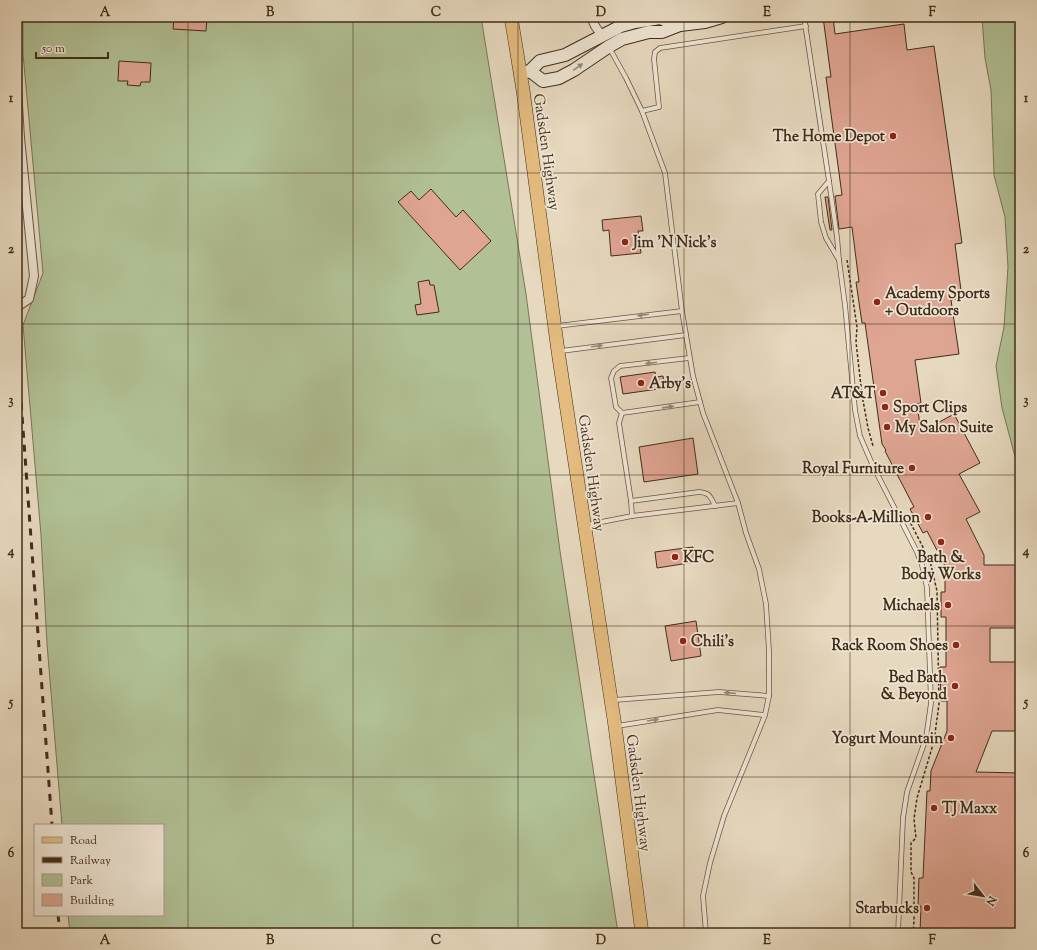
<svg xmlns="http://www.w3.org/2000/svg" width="1037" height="950" font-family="'Sorts Mill Goudy',serif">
<rect width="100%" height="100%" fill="#e7d9bf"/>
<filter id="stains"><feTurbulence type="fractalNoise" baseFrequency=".005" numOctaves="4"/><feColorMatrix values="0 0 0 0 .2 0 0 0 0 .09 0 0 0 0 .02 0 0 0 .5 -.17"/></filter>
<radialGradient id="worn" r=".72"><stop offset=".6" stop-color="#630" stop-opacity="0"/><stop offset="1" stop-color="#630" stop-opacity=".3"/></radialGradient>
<g fill="#b1c095" stroke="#7a7657">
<path d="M23 17H481L526 294 560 551 618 933H70L68 915H163V825H62L47 644 41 535 23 325 43 273 23 54Z"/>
<path d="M982 17H1020V475L1002 408 996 366 1004 327 1008 267 1005 217 994 175 991 90 985 58Z"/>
</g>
<g fill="#dfa593" stroke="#422d19">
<path d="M174 17H207L206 31 173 29Z"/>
<path d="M823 17H833L835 34 904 24 907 50 934 46 962 243 955 244 962 298 951 300 959 354 915 360 921 403 917 404 921 432 954 414 980 463 959 474 980 512 966 519 984 555V565H1020V628H990V662H1020V731H992L976 772 1020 773 1017 839H1020V933H920L921 906H918L919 878H923L927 791H930L931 771 947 731V701H941L940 667H946V617H941V592H945V566L927 531 923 533 910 509 914 507 885 451 886 450 882 444 865 323H862L856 282H859L852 227 839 229 835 196 842 195 826 77H831Z"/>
<path d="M119 61 151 63 150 82H141L140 86 127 85 128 81H118Z"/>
<path d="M431 189 456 217 463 210 491 241 460 270 398 202 411 191 419 200Z"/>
<path d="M825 197H828L832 230H830Z"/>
<path d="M641 216 643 231H638L641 253 611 256 609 230 603 231 602 220Z"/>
<path d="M429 280 430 285H434L439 312 417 315 415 305 421 304 418 282Z"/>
<path d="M655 372 656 377 663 376 665 388 623 394 620 377Z"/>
<path d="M693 438 698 474 644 482 639 447Z"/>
<path d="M693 547 695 562 657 568 655 552Z"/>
<path d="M696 621 701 656 671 661 665 626Z"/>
</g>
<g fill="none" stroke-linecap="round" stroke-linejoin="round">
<g stroke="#6b5842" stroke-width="5.5">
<g id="lane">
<path d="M804 17 829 181 818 194 821 222 826 238 839 260 845 305 855 410 860 436 873 466 917 552 922 565 927 588 931 703 926 738 907 792 903 818 898 933"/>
<path d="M610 49 626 78 642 111 665 173 682 311 693 376 703 413 738 503 746 533 759 569 766 604 769 651V696L765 715 753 745 724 816 710 863 703 896 706 933"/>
<path d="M642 111 659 107 654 59 655 52 660 48 806 26"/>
<path d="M829 181 837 237 839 260"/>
<path d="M557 326 682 311"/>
<path d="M561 351 686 335"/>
<path d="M689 358 620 366 614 371 611 378 616 407 622 413 700 402"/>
<path d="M622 413 619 423 631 501"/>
<path d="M632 516 631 501 699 492C710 493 710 496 715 506"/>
<path d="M586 525 632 516 738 503"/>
<path d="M614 700 719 692 769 696"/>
<path d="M617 726 718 710 765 715"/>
</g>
</g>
<g stroke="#6b5842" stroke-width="10">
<g id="street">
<path d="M591 17 595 26 602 36"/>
<path d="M17 88 20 138 34 276 29 299 17 307"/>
</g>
</g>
<g stroke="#422d19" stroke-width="14">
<g id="secondary">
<path d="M530 71 543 81 559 78 574 70 608 47 622 39 649 32H662L680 25 705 22 722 17"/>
<path d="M522 73 530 71 540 61 565 55 621 26 635 22 660 18 680 25"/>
</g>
</g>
<g stroke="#422d19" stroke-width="14">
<path id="primary" d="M511 17 523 90 558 351 615 726 642 933"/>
</g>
<g stroke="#422d19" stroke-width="1.5" stroke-dasharray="3 2" stroke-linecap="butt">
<path d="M847 260 857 327 856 342 862 395 868 428 873 446"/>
<path d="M906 514 930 561 937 591 939 704 934 741 917 798 914 819 916 838 911 843V872L914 878V921L913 933"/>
</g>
<use href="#lane" stroke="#efe6d5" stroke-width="4"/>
<use href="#street" stroke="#efe6d5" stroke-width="8"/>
<use href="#secondary" stroke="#efe6d5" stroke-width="12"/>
<use href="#primary" stroke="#e4bc80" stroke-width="13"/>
<g stroke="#422d19" stroke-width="3" stroke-dasharray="7 7" stroke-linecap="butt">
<path d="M17 347 52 825"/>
<path d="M58 915 60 933"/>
</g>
</g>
<defs><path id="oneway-solid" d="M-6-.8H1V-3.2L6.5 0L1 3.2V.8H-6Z"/></defs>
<g fill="#988a77">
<use href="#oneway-solid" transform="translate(578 67) rotate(-35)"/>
<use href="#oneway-solid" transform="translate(643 315) rotate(173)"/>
<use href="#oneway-solid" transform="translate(597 346) rotate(-7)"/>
<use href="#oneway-solid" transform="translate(651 363) rotate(173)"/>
<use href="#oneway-solid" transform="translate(668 407) rotate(-8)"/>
<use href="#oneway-solid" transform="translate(730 693) rotate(-175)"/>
<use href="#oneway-solid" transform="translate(653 720) rotate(-9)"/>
</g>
<path fill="none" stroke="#422d19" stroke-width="1" stroke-opacity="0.55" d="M188 17V933M353 17V933M518 17V933M684 17V933M850 17V933M17 173H1020M17 324H1020M17 475H1020M17 626H1020M17 777H1020"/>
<g fill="#8f2418" stroke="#efe6d5" stroke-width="1.5">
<circle cx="893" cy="136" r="4"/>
<circle cx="625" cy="242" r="4"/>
<circle cx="877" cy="302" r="4"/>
<circle cx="641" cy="383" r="4"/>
<circle cx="883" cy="393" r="4"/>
<circle cx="885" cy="407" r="4"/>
<circle cx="887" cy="427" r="4"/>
<circle cx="912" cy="468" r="4"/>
<circle cx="928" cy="517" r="4"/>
<circle cx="941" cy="542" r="4"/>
<circle cx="675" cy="557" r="4"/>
<circle cx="948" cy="605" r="4"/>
<circle cx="683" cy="641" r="4"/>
<circle cx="956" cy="645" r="4"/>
<circle cx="955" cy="686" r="4"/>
<circle cx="951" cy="738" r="4"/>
<circle cx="934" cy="808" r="4"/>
<circle cx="927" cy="908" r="4"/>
</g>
<g text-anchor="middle" stroke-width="3.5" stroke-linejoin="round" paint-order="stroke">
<g font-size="15" font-weight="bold" fill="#422d19" stroke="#efe6d5" text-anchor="end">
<text x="885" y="141">The Home Depot</text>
<text x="633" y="247" text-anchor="start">Jim 'N Nick's</text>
<text x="885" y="298" text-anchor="start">Academy Sports<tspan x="885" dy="17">+ Outdoors</tspan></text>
<text x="649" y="388" text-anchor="start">Arby's</text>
<text x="875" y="398">AT&amp;T</text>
<text x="893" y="412" text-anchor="start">Sport Clips</text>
<text x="895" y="432" text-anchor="start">My Salon Suite</text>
<text x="904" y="473">Royal Furniture</text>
<text x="920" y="522">Books-A-Million</text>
<text x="683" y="562" text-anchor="start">KFC</text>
<text x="941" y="562" text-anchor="middle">Bath &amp;<tspan x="941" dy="17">Body Works</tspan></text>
<text x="940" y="610">Michaels</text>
<text x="691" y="646" text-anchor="start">Chili's</text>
<text x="948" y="650">Rack Room Shoes</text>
<text x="947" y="682">Bed Bath<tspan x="947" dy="17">&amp; Beyond</tspan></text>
<text x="943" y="743">Yogurt Mountain</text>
<text x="942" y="813" text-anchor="start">TJ Maxx</text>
<text x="919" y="913">Starbucks</text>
</g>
<g font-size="15" fill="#422d19" stroke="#efe6d5">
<text transform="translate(547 152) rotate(82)" y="5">Gadsden Highway</text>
<text transform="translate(592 473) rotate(82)" y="5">Gadsden Highway</text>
<text transform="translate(639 793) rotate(83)" y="5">Gadsden Highway</text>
</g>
</g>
<rect width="1037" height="950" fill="none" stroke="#e7d9bf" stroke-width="44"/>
<rect x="34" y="824" width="130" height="92" fill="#efe6d5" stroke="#aa9c8a"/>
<rect x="42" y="837" width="20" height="6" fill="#e4bc80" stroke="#aa9c8a"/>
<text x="70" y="844" font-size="12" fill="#422d19">Road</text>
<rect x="42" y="857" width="20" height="6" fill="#422d19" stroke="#aa9c8a"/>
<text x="70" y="864" font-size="12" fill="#422d19">Railway</text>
<rect x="42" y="874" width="20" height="12" fill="#b1c095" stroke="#aa9c8a"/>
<text x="70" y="884" font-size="12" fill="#422d19">Park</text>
<rect x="42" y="894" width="20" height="12" fill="#dfa593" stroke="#aa9c8a"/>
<text x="70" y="904" font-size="12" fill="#422d19">Building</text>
<g transform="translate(983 896) rotate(121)" stroke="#efe6d5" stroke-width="3" paint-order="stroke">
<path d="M0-3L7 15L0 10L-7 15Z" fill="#422d19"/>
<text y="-6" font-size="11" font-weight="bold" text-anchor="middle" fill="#422d19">N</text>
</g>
<path d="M36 52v6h72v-6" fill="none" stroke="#422d19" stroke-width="2"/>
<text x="42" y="52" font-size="12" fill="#422d19" stroke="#efe6d5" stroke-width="3" paint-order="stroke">50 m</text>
<rect x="22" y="22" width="993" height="906" fill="none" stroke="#422d19" stroke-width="1.5"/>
<g font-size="13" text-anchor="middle" font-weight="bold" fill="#422d19">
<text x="105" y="16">A</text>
<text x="270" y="16">B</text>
<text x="436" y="16">C</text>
<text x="601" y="16">D</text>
<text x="767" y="16">E</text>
<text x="932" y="16">F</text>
<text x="11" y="102">1</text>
<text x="1026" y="102">1</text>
<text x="11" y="253">2</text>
<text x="1026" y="253">2</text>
<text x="11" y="404">3</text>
<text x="1026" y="404">3</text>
<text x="11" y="555">4</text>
<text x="1026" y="555">4</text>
<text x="11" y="706">5</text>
<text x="1026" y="706">5</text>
<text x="11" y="857">6</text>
<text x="1026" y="857">6</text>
<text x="105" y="944">A</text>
<text x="270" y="944">B</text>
<text x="436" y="944">C</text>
<text x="601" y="944">D</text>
<text x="767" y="944">E</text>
<text x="932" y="944">F</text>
</g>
<rect width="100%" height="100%" filter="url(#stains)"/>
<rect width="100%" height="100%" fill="url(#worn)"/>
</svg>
